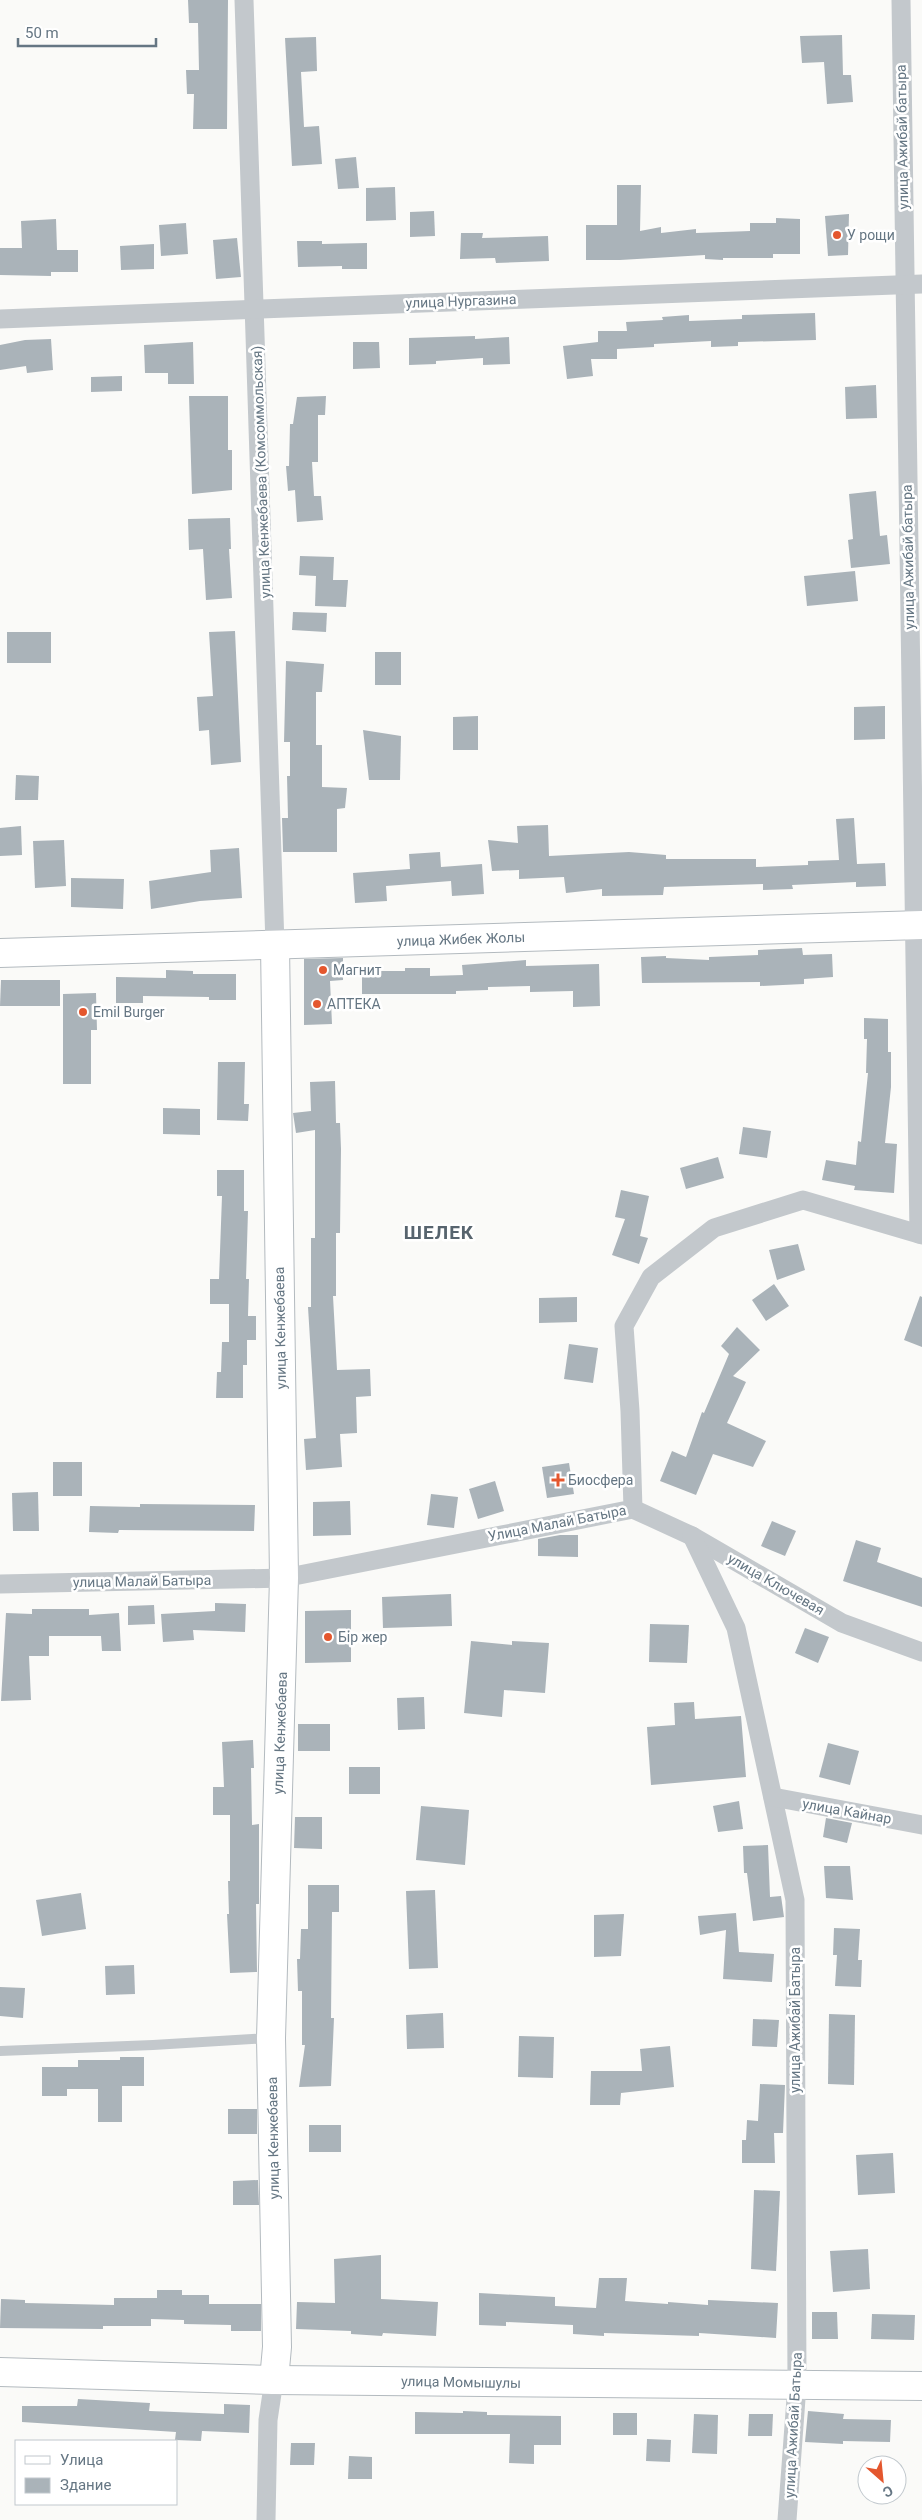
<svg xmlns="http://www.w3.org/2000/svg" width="922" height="2520" font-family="Roboto,sans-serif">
<rect width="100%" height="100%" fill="#fafaf8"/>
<g fill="#aab3b9">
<path d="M188 0H228L227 129H193L194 94H187L186 70H199L198 23H189Z"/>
<path d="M842 35 843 75H851L853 102 827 104 824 62 802 63 800 36Z"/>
<path d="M316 37 317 71 301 72 304 127 319 126 322 164 292 166 285 38Z"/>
<path d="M356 157 359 188 338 189 335 159Z"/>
<path d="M617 185H641L640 231 661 227V233L696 229V233L750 231V223H776V218L800 219V254H773V258H723V260L705 259V255L620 260H586V225H617Z"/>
<path d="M395 187 396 220 366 221V188Z"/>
<path d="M434 211 435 236 410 237V212Z"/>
<path d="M849 214 848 255 828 256 825 216Z"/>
<path d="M56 219 57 250H78V272H51V276L0 275V248H22L21 221Z"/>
<path d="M186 223 188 254 161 256 159 225Z"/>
<path d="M461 233H483L482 238 548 236 549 261 496 263 495 258 460 259Z"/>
<path d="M237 238 241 277 216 279 213 240Z"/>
<path d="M297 241H322V244L367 243V269H342V266L298 267Z"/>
<path d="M154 244V269L121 270 120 246Z"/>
<path d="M815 313 816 340 738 342V346L711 347V341L654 344V347L617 349V359H591L593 376 567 379 563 346 598 342V331H627L626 322 663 320 662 317 689 315V321L742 319V315Z"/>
<path d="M475 336V339L509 337 510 364 483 365V358L436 361V364L409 365V338Z"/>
<path d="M51 339 53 370 27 373 26 366 0 370V345L25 340Z"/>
<path d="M193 342 194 384H168V373H145L144 345Z"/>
<path d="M353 342H379L380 368 353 369Z"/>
<path d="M122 376V391L91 392V377Z"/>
<path d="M876 385 877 418 846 419 845 387Z"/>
<path d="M189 396H228V450H232V490L192 494Z"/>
<path d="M326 396 325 415H318V462H312L314 496H321L323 520 297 522 295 490 288 491 286 466H289L290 424H293L297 397Z"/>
<path d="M876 491 880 536 887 535 890 564 851 568 848 540 853 539 849 494Z"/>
<path d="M230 518 231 549H229L232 598 206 600 203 549 189 550 188 519Z"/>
<path d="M300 556 334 557 333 580H348L346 607 315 606 316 576 299 575Z"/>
<path d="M855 571 858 601 807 606 804 576Z"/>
<path d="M293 612 327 613 326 632 292 630Z"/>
<path d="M235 631 241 762 211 765 209 730 199 731 197 697 213 696 209 632Z"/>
<rect x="7" y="632" width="44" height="31"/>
<rect x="375" y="652" width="26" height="33"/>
<path d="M286 661 324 664 322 692H316V745H322V787L347 788 345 808 337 809V852H283L282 818H288L287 776H290V742H284Z"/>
<path d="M885 706V739L854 740V707Z"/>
<path d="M478 716V750H453V717Z"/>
<path d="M363 730 401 736 400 780H369Z"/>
<path d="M16 775 39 776 38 800H15Z"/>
<path d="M854 818 857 864 885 863 886 886 856 887V882L792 885 793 889 763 890V884L664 887 663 895 602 896V889L566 893 564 877 519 879V870L492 871 488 840 518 843 517 826 548 825 549 856 629 852 666 855V859H756V867L808 865V861L839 860 836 819Z"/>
<path d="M21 826 22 855 0 856V828Z"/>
<path d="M64 840 66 886 35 888 33 841Z"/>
<path d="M239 848 242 898 200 901 151 909 149 881 211 872 210 850Z"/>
<path d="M440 852 441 867 482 864 484 894 452 896 451 881 386 886 387 901 355 903 353 873 410 869 409 854Z"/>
<path d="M71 878 124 879 123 909 71 907Z"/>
<path d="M802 948 803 955 832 954 833 977 804 979V984L760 986V982L642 983 641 957 666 956V958L709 960V957L758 955V950Z"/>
<path d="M343 958V980L330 981 332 1024 304 1025V959Z"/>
<path d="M526 960V966L599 964 600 1006 573 1007V991L530 992V986L488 987V990L456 991V994H362V971H405V968H430V976L463 975 462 965Z"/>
<path d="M166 970 193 971V974H236V1000H209V997L143 996V1003H116V977L166 978Z"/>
<path d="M1 980H60V1006H0Z"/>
<path d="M96 993 97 1030H91V1084H63V994Z"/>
<path d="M864 1018 888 1019V1052H891V1087L885 1143 897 1144 894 1193 854 1190 855 1186 822 1180 826 1160 856 1165 858 1141 861 1142 868 1073H866L867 1039H864Z"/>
<path d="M218 1062H245L244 1104H249L248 1121 217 1120Z"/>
<path d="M335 1081 336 1123H340L341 1149 340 1233H336V1296H333L337 1370 370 1369 371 1396 356 1397 357 1433 340 1434 342 1467 306 1470 304 1439 316 1438 308 1307H311V1238H315V1130L296 1133 293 1113 311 1111 310 1082Z"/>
<path d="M163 1108 200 1109V1135L163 1134Z"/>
<path d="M743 1127 771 1131 767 1158 739 1154Z"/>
<path d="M718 1157 724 1178 686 1189 680 1168Z"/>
<path d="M217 1170H244V1211H248L246 1279H249L248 1316H256V1340H247V1365H243V1398H216L217 1372H221L222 1342H229V1304H210V1279H219L222 1196H217Z"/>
<path d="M621 1190 649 1196 640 1236 648 1238 639 1264 612 1255 625 1219 615 1217Z"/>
<path d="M798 1244 805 1270 777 1280 769 1250Z"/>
<path d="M774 1284 789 1306 766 1321 752 1300Z"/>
<path d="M920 1296 922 1297V1347L904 1340Z"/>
<path d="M577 1297V1322L539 1323V1298Z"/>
<path d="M737 1327 760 1350 733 1376 746 1382 727 1423 766 1441 753 1467 713 1454 696 1495 660 1481 672 1451 686 1457 702 1412 704 1413 729 1354 721 1346Z"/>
<path d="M569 1344 598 1348 593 1383 564 1379Z"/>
<rect x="53" y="1462" width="29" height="34"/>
<path d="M569 1463 574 1494 547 1498 542 1467Z"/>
<path d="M495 1481 504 1511 478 1519 469 1489Z"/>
<path d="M38 1492 39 1531H13L12 1493Z"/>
<path d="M431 1494 458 1497 454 1528 427 1525Z"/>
<path d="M350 1501 351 1535 313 1536V1502Z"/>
<path d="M140 1504 255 1505 254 1531 119 1530 118 1533 89 1532 90 1506 140 1507Z"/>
<path d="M772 1521 796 1531 785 1556 761 1546Z"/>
<path d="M560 1535H578V1557L538 1556V1539Z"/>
<path d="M856 1540 881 1548 877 1562 922 1578V1607L843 1581Z"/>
<path d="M451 1594 452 1626 383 1628 382 1597Z"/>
<path d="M215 1603 246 1604 245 1632 193 1630 194 1640 163 1642 161 1614 215 1611Z"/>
<path d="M154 1605 155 1624 128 1625V1606Z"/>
<path d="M32 1609H89V1615L119 1613 121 1651H102L101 1636H49V1656H29L31 1700 1 1701 6 1613 32 1614Z"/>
<path d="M351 1610V1662L305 1663V1611Z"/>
<path d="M650 1624 689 1625 687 1663 649 1662Z"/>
<path d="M805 1628 829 1637 818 1663 795 1653Z"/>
<path d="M471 1641 512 1645V1641L549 1643 545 1693 504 1690 502 1717 464 1713Z"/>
<path d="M424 1697 425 1729 398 1730 397 1698Z"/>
<path d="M694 1702 695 1719 741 1716 746 1777 651 1785 647 1727 675 1725 674 1703Z"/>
<rect x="298" y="1724" width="32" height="27"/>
<path d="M253 1740 254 1768H251L252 1825 259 1824V1904H256L257 1972 230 1973 227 1914H229L228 1881H230V1815H213V1787H224L222 1742Z"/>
<path d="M828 1743 859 1751 850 1785 819 1777Z"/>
<rect x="349" y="1767" width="31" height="27"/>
<path d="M739 1801 743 1829 718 1832 713 1806Z"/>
<path d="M421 1806 469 1810 465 1865 416 1860Z"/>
<path d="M295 1817H322V1849L294 1848Z"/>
<path d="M826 1818 852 1823 847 1843 823 1837Z"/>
<path d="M768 1845 770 1897 781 1896 784 1917 753 1921 747 1873H744L743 1846Z"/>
<path d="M824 1866H850L853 1900 826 1898Z"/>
<path d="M308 1885H339V1912H332L331 2018H334L333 2042 331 2086 299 2087 305 2045H302V1991H298L297 1959H300L301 1929H308Z"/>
<path d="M435 1890 438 1968 409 1969 406 1891Z"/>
<path d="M81 1893 86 1929 42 1936 36 1900Z"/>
<path d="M736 1913 739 1952 774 1954 772 1982 723 1979 726 1930 700 1935 698 1916Z"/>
<path d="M624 1914 621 1956 594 1957V1915Z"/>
<path d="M834 1928 860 1929 858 1960H862L861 1987 835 1986 837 1955H833Z"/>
<path d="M134 1965 135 1994 106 1995 105 1966Z"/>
<path d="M0 1987 25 1988 23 2018 0 2016Z"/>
<path d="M443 2013 444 2048 407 2049 406 2015Z"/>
<path d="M829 2014 855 2015 854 2085 828 2084Z"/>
<path d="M753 2019 779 2020 777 2047 752 2046Z"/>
<path d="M519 2036 554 2037 553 2078 518 2077Z"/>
<path d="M670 2046 674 2087 621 2093 620 2105H590L591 2071H642L640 2049Z"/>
<path d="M120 2057H144V2086H122V2122H98V2089H67V2096H42V2067H78V2060H120Z"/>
<path d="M760 2084 785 2085 783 2133H774L775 2163H742V2140H746L747 2120 758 2121Z"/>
<rect x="228" y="2109" width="29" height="25"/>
<rect x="309" y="2125" width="32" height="27"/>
<path d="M893 2153 895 2193 858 2195 856 2155Z"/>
<path d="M258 2180 259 2205H233V2181Z"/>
<path d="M754 2190 780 2191 776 2271 751 2269Z"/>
<path d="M868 2249 870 2289 833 2292 830 2251Z"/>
<path d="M381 2255V2299L438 2302 436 2336 383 2333 382 2336 351 2334V2331L296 2329 297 2302 335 2303 334 2259Z"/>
<path d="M599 2278H627L625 2301 668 2304V2302L708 2305V2300L778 2303 776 2338 699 2333V2336L604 2333V2336L573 2334V2325L506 2322V2326L479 2325V2293L555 2297V2306L596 2308Z"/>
<path d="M157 2290H182V2295H209V2304H261V2331H231V2325L184 2324V2320L151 2319V2326H103V2329L0 2328 1 2299 25 2300V2303L114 2305V2298H157Z"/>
<path d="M812 2312H837L838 2339H812Z"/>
<path d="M872 2314 915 2315 914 2340 871 2339Z"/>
<path d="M78 2399 150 2403 149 2411 224 2414V2404L250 2405 249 2433 202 2431 201 2441 175 2440 176 2432 22 2422V2406H77Z"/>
<path d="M463 2411 487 2412V2415L561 2416V2445H534V2464L509 2463 510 2434H415V2412L463 2413Z"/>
<path d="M808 2411 844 2414 843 2419 891 2420 890 2442 843 2441V2444L805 2442Z"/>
<rect x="613" y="2413" width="24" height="22"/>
<path d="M694 2414 718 2415 717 2454 692 2453Z"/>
<path d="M749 2414H773L772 2436H748Z"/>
<path d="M647 2439 671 2440 670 2462 646 2461Z"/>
<path d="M291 2443H315L314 2465H290Z"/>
<path d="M349 2456 372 2457V2479H348Z"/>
</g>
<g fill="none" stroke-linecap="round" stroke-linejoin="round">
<g stroke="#b3babf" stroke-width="30">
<g id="secondary">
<path d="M0 953 922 925"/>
<path d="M0 2372 274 2380 922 2386"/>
<path d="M274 2380 277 2347 271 2038 284 1578 275 945"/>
</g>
</g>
<path stroke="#c3c8cc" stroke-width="10" d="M0 2051 153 2045 270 2038"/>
<g stroke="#c3c8cc" stroke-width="19">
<path d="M244 0 275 945"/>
<path d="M901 0 919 1234"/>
<path d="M0 319 922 284"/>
<path d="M633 1509 692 1536 842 1623 922 1652"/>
<path d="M692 1536 736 1628 795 1900 797 2385 787 2520"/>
<path d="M0 1584 284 1578 633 1509 630 1411 624 1326 651 1277 714 1228 803 1200 922 1235"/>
<path d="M773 1797 922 1825"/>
<path d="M266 2520 268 2420 274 2380"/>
</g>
<use href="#secondary" stroke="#fff" stroke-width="28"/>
</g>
<g fill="#e4572e" stroke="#fff" stroke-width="2">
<circle cx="837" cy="235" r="5"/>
<circle cx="323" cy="970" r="5"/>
<circle cx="317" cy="1004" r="5"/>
<circle cx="83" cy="1012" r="5"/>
<path d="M555.5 1472.5h5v5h5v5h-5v5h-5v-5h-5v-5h5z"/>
<circle cx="328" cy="1637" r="5"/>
</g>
<g text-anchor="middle" stroke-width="5" stroke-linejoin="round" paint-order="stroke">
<g font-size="14" fill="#657683" stroke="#fff">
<text transform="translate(902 137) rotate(-91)" y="5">улица Ажибай батыра</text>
<text transform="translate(461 301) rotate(-2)" y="5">улица Нургазина</text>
<text transform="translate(261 472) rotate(-92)" y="5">улица Кенжебаева (Комсоммольская)</text>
<text transform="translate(908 557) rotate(-91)" y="5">улица Ажибай батыра</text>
<text transform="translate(461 939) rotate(-2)" y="5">улица Жибек Жолы</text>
<text transform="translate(280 1328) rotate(-91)" y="5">улица Кенжебаева</text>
<text transform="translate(557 1523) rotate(-11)" y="5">Улица Малай Батыра</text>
<text transform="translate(142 1581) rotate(-1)" y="5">улица Малай Батыра</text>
<text transform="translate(776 1584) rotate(30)" y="5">улица Ключевая</text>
<text transform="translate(280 1733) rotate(-88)" y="5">улица Кенжебаева</text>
<text transform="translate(847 1811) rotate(10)" y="5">улица Кайнар</text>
<text transform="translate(795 2020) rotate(-90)" y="5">улица Ажибай Батыра</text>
<text transform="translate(273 2138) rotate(-91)" y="5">улица Кенжебаева</text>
<text transform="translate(461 2382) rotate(1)" y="5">улица Момышулы</text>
<text transform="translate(793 2425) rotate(-87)" y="5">улица Ажибай Батыра</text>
</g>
<g font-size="14" fill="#657683" stroke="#fff" text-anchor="start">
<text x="847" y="240">У рощи</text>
<text x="333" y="975">Магнит</text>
<text x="327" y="1009">АПТЕКА</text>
<text x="93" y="1017">Emil Burger</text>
<text x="568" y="1485">Биосфера</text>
<text x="338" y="1642">Бір жер</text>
</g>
<g font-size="19" font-weight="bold" letter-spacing="1" fill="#57646e" stroke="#fff">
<text x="439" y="1239">ШЕЛЕК</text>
</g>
</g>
<rect x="15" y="2440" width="162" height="65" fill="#ffffff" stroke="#c1c8cd"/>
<rect x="25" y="2456" width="25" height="8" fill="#ffffff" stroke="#c1c8cd"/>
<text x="60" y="2465" font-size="15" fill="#657683">Улица</text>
<rect x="25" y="2478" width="25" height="15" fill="#aab3b9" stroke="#c1c8cd"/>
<text x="60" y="2490" font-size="15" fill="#657683">Здание</text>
<g transform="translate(882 2480) rotate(153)"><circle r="24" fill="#ffffff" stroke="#c1c8cd"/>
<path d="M0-4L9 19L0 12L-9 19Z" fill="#e4572e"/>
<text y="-8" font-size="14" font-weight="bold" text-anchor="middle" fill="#657683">С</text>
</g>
<path d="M18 38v8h138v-8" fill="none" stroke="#657683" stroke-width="2.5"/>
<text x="25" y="38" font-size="15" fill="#657683" stroke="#ffffff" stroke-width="4" paint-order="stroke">50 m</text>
</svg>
